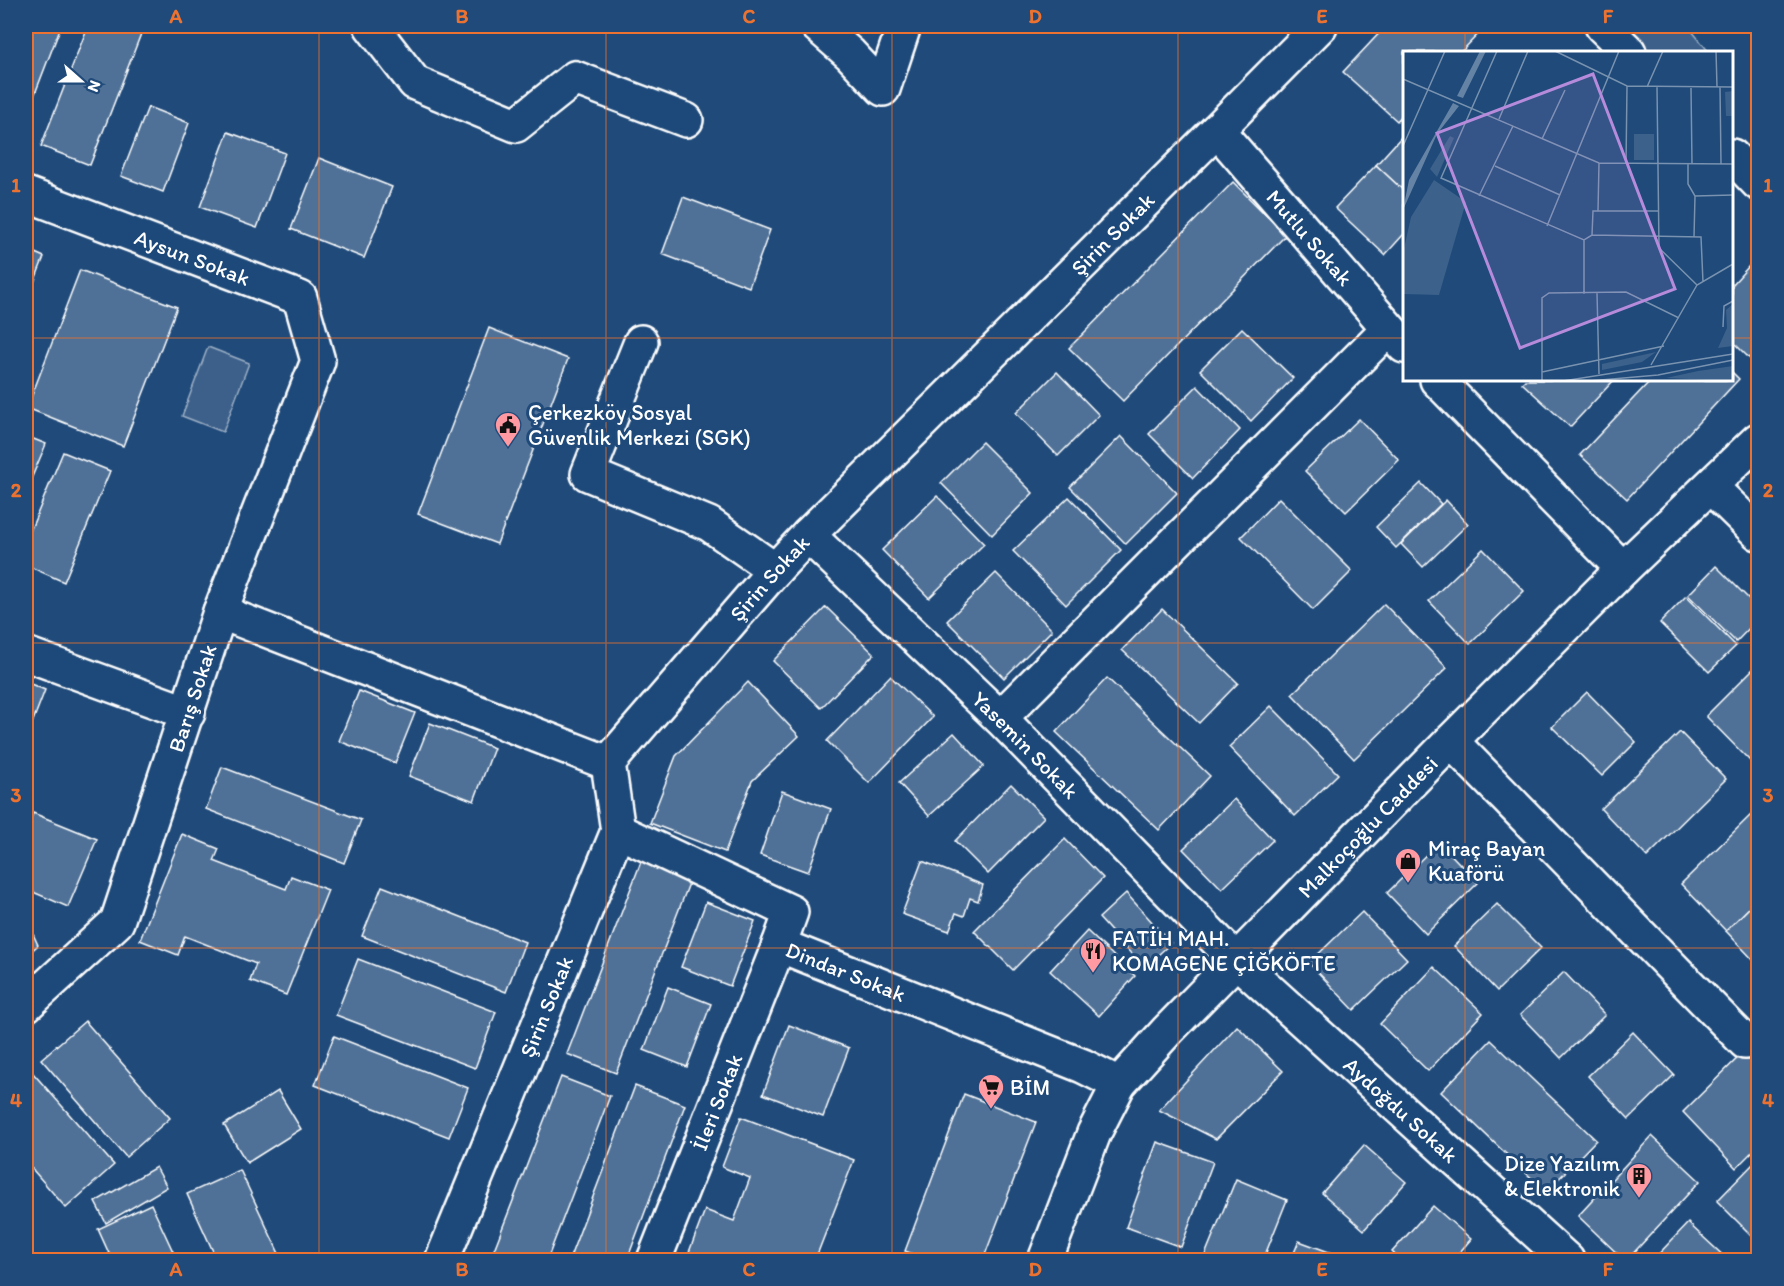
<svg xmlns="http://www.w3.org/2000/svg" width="1784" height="1286" font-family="Itim,sans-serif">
<rect width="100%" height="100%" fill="#1f4a7a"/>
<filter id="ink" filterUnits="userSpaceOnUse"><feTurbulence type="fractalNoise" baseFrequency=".0167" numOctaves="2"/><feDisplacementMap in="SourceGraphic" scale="12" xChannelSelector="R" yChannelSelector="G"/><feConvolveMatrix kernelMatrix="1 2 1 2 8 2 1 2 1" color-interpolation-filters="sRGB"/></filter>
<g filter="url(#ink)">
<g fill="#3c618b" stroke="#9eb0c5" stroke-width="1.5">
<path d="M1620 26H1688L1709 52H1647Z"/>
<path d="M208 347 249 363 223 432 182 416Z"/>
</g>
<g fill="#507197" stroke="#fff" stroke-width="1.5">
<path d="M26 26H61L26 117Z"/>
<path d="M88 26H144L90 165 41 146Z"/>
<path d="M1386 26H1486L1461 52H1404V113L1397 121 1343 72Z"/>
<path d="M148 107 189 123 163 192 121 176Z"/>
<path d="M228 132 285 153 257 228 200 207Z"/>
<path d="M1404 134V191L1376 165Z"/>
<path d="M319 158 392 187 364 258 291 229Z"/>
<path d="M1376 165 1404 191V234L1385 255 1335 208Z"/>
<path d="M1233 182 1286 235 1123 401 1069 348Z"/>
<path d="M683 197 770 230 749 287 662 254Z"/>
<path d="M26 249 44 257 26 303Z"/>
<path d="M1758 256V367L1732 341V285Z"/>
<path d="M80 270 177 307 123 446 27 408Z"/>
<path d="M489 328 568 359 497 544 418 514Z"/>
<path d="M1242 328 1293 378 1251 421 1200 370Z"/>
<path d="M1057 372 1099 415 1058 456 1016 413Z"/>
<path d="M1732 372 1739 379 1627 499 1580 455 1651 380H1732Z"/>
<path d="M1525 380H1614L1570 427 1522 383Z"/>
<path d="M1197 386 1240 430 1193 478 1149 434Z"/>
<path d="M1359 419 1399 460 1346 512 1305 471Z"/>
<path d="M26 436 46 444 26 491Z"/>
<path d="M1121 436 1177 493 1126 544 1070 487Z"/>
<path d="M982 442 1033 493 992 535 941 483Z"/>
<path d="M63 452 110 471 64 582 26 565V541Z"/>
<path d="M1421 483 1441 504 1396 548 1376 527Z"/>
<path d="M937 496 984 544 929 598 882 550Z"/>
<path d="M1069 497 1121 550 1066 605 1013 551Z"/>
<path d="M1279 498 1352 571 1313 610 1241 537Z"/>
<path d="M1446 500 1468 524 1423 567 1401 544Z"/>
<path d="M1483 549 1524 591 1470 644 1429 601Z"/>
<path d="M1716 566 1758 608V619L1736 642 1688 595Z"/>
<path d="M996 573 1052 630 1004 678 947 621Z"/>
<path d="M1686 596 1736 646 1709 672 1660 623Z"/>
<path d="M1384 604 1447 668 1354 759 1292 694Z"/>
<path d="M826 607 874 654 821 708 773 661Z"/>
<path d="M1162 609 1238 683 1199 723 1122 650Z"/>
<path d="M1758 664V753L1750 761 1706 716Z"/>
<path d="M890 676 933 717 869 783 827 741Z"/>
<path d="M1107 678 1210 776 1159 830 1056 732Z"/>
<path d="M26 682 45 690 26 739Z"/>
<path d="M748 682 799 736 752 781 725 852 650 823 676 756Z"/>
<path d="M359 691 415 713 395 763 339 741Z"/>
<path d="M1587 692 1636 742 1602 776 1552 727Z"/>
<path d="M1271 706 1338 774 1295 816 1229 747Z"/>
<path d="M430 723 494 748 474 801 409 776Z"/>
<path d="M1680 732 1726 779 1647 857 1601 809Z"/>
<path d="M954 733 984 766 929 816 899 783Z"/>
<path d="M222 767 361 820 344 863 206 809Z"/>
<path d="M1011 784 1044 817 988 874 955 841Z"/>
<path d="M782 791 831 809 808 872 760 855Z"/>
<path d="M1234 799 1273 840 1222 889 1183 849Z"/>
<path d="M1758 808V899L1726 931 1681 884Z"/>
<path d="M33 813 97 839 68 907 26 889V832Z"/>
<path d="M182 834 219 849 214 861 286 889 291 876 328 890 286 995 250 981 256 964 185 936 178 955 140 940Z"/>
<path d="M1065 839 1103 878 1013 970 974 931Z"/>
<path d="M1439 842 1478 883 1426 934 1387 893Z"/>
<path d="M644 854 693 873 616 1073 567 1054Z"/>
<path d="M922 861 983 885 978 901 970 898 964 916 956 913 949 931 902 914Z"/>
<path d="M382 886 525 942 506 992 362 936Z"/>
<path d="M1126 893 1171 943 1144 968 1099 918Z"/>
<path d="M1758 899V965L1726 931Z"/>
<path d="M706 902 755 921 730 986 681 967Z"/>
<path d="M1497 904 1541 948 1497 991 1454 946Z"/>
<path d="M1362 912 1407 959 1354 1010 1309 963Z"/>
<path d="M26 931 33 934 38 945 26 956Z"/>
<path d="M1087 931 1135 976 1099 1016 1050 971Z"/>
<path d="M358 959 496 1012 475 1068 336 1015Z"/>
<path d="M1434 967 1483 1013 1428 1071 1380 1024Z"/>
<path d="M1564 972 1605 1015 1561 1058 1520 1015Z"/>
<path d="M668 987 711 1004 687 1067 644 1050Z"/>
<path d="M85 1021 170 1118 126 1157 41 1059Z"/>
<path d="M789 1025 849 1048 823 1117 763 1094Z"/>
<path d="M1237 1026 1283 1071 1216 1139 1159 1110Z"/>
<path d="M1633 1032 1674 1075 1629 1119 1588 1076Z"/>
<path d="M334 1036 468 1088 449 1137 315 1085Z"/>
<path d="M1491 1040 1596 1140 1546 1192 1441 1092Z"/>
<path d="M1756 1040 1758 1043V1146L1736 1168 1683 1112Z"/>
<path d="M32 1072 114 1165 66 1208 26 1162V1078Z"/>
<path d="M561 1077 610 1096 547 1260H490Z"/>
<path d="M635 1086 685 1105 627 1260H569Z"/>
<path d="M278 1091 301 1129 247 1163 224 1125Z"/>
<path d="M964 1094 1036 1122 983 1260H929L905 1251Z"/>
<path d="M741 1117 854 1160 815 1260H686L705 1210 734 1221 750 1178 722 1167Z"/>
<path d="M1652 1136 1700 1181 1627 1260H1624L1578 1216Z"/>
<path d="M1157 1142 1213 1162 1181 1247 1126 1227Z"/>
<path d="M1364 1145 1406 1182 1364 1230 1322 1193Z"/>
<path d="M1753 1164 1758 1169V1242L1717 1201Z"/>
<path d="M156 1167 167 1187 106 1223 95 1202Z"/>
<path d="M240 1170 282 1260H217L187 1194Z"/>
<path d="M1236 1179 1287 1200 1263 1260H1203Z"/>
<path d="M151 1204 177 1260H112L98 1229Z"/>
<path d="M1433 1206 1471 1239 1453 1260H1402L1392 1252Z"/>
<path d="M1688 1223 1728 1260H1653Z"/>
<path d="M1299 1241 1351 1260H1291Z"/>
</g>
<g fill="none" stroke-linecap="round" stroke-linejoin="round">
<g stroke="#fff" stroke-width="38">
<g id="minor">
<path d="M371 26 415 83 516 125 575 78 686 120"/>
<path d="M818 26 850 54 883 89 904 26"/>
<path d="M1602 26 1629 52"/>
<path id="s1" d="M1217 130 1404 346"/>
<path d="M1732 156 1758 183"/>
<path id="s2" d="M26 194 300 298 318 361 220 612 117 922 26 1005"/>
<path d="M641 342 588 474 709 524 775 570"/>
<path d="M1437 380 1623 569"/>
<path d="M1711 487 1758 533"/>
<path id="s3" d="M808 535 1000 718 1237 961 1567 1260"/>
<path d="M220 612 608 763"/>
<path d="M26 654 188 713"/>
<path d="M1000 718 1388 329"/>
<path d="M1451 741 1745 1042"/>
<path id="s4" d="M618 831 791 912 779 945 1083 1066 1119 1084"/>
<path id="s5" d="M442 1260 618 831 608 763 775 570 808 535 1217 130 1320 26"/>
<path id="s6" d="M654 1260 779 945"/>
<path id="s7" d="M1045 1260 1094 1133 1119 1084 1167 1031 1451 741 1623 569 1758 440"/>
</g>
</g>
<use href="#minor" stroke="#1f4a7a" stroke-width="33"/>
</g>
</g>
<path fill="none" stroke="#eb7230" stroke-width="1.5" stroke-opacity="0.55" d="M319 26V1260M606 26V1260M892 26V1260M1178 26V1260M1465 26V52M26 338H1404M1732 338H1758M1465 380V1260M26 643H1758M26 948H1758"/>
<defs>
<g id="civic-pin" transform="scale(1.35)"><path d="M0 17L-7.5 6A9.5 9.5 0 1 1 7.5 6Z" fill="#ff9aa2" stroke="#1f4a7a"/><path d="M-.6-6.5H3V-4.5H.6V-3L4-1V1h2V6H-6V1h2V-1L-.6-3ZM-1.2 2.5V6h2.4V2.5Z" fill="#111"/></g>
<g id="shop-pin" transform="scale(1.35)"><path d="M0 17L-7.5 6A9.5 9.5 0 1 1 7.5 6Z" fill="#ff9aa2" stroke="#1f4a7a"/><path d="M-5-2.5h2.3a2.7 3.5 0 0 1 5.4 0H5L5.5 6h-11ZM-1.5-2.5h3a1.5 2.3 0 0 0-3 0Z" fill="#111"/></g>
<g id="restaurant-pin" transform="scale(1.35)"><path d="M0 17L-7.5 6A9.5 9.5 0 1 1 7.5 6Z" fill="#ff9aa2" stroke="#1f4a7a"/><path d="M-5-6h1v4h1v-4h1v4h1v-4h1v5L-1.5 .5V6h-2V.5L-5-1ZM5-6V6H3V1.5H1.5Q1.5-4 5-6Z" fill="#111"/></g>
<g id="supermarket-pin" transform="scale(1.35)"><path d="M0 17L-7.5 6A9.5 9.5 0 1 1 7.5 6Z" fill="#ff9aa2" stroke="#1f4a7a"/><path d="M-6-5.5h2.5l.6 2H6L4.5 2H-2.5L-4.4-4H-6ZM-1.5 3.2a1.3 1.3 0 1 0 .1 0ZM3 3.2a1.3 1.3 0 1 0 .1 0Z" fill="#111"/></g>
<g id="building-pin" transform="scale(1.35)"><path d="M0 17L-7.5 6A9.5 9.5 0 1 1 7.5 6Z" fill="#ff9aa2" stroke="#1f4a7a"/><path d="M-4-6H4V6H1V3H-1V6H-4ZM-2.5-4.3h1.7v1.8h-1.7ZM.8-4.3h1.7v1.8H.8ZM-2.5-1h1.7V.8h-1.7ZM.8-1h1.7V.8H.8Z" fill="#111"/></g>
</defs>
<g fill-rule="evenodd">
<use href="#civic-pin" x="508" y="425"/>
<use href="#shop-pin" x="1408" y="861"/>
<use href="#restaurant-pin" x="1093" y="951"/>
<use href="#supermarket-pin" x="991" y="1087"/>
<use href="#building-pin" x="1639" y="1176"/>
</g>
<g text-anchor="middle" stroke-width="6" stroke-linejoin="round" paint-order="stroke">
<g font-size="22" fill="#fff" stroke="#1f4a7a">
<text dy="8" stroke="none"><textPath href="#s5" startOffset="1264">Şirin Sokak</textPath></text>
<text dy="8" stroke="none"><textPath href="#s1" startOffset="142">Mutlu Sokak</textPath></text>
<text dy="8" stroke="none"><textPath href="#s2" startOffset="178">Aysun Sokak</textPath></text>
<text dy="8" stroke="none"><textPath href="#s5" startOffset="778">Şirin Sokak</textPath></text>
<text transform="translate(192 698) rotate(-72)" y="8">Barış Sokak</text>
<text dy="8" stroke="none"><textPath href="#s3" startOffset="302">Yasemin Sokak</textPath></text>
<text dy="8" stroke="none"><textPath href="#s7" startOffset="549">Malkoçoğlu Caddesi</textPath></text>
<text dy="8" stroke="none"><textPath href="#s4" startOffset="298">Dindar Sokak</textPath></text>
<text dy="8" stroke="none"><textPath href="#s5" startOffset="274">Şirin Sokak</textPath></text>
<text dy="8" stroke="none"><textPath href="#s6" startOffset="170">İleri Sokak</textPath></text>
<text dy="8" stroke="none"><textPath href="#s3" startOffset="826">Aydoğdu Sokak</textPath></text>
</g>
<g font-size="22" fill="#fff" stroke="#1f4a7a" text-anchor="start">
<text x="528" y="420">Çerkezköy Sosyal<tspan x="528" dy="25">Güvenlik Merkezi (SGK)</tspan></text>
<text x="1428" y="856">Miraç Bayan<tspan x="1428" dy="25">Kuaförü</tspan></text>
<text x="1112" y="946">FATİH MAH.<tspan x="1112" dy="25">KOMAGENE ÇİĞKÖFTE</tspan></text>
<text x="1010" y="1095">BİM</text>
<text x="1620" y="1171" text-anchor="end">Dize Yazılım<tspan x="1620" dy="25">&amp; Elektronik</tspan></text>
</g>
</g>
<g transform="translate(1403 51)">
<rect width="330" height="330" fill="#1f4a7a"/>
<path d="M330 40V65H323L322 41ZM231 83H251V109H231ZM47 85 51 87 34 126 27 118ZM31 129 63 151 36 244 0 243V202L8 166ZM330 253V295L315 297 324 277 323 259ZM253 301 239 311 199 319V313ZM330 315V330L263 327 295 320Z" fill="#3c618b"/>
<path d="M77 0H83L60 47 54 45ZM50 52 56 55 34 83 0 159 6 129Z" fill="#6583a4"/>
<path fill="none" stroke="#7992af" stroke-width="1.5" d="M94 0 38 127 181 189 189 184 298 186 300 231M152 0 224 35 330 36M313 0 314 36M0 28 196 112 330 113M244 36 260 0M254 36 256 197 294 234M317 36 318 113M288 37 289 113M96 68 125 0M139 88 162 39M0 95 42 0M223 113 224 35M285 113V133L292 145 291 186M92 115 157 144M76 145 110 75M292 145 330 144M195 160H255M144 175 216 0M189 184 190 160H195L196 112M194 242 196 323M181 243V189M320 276 321 255 330 250M248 314 294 234 330 213M139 321 261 295M139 330V247L146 242 223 241 276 267M160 330 330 303M186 330 255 324 330 309"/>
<path fill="#b68bdc" fill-opacity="0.15" stroke="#b68bdc" stroke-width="3" d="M190 23 272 238 117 297 34 82Z"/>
<rect width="330" height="330" fill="none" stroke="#fff" stroke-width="3"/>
</g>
<rect width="1784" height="1286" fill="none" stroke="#1f4a7a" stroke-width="66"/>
<g transform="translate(81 81) rotate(111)" stroke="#1f4a7a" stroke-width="4.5" paint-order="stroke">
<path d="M0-4.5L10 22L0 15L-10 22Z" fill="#ffffff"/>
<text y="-9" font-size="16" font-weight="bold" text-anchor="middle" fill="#ffffff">N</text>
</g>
<rect x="33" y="33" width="1718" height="1220" fill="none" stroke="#eb7230" stroke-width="2"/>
<g font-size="20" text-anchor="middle" font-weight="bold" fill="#eb7230">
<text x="176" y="23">A</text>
<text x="462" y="23">B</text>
<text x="749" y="23">C</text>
<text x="1035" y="23">D</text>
<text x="1322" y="23">E</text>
<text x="1608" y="23">F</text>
<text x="16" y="192">1</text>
<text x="1768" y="192">1</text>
<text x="16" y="497">2</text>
<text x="1768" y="497">2</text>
<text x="16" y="802">3</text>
<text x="1768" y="802">3</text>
<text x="16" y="1107">4</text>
<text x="1768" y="1107">4</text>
<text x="176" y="1276">A</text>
<text x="462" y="1276">B</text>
<text x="749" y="1276">C</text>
<text x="1035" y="1276">D</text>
<text x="1322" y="1276">E</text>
<text x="1608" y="1276">F</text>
</g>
</svg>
